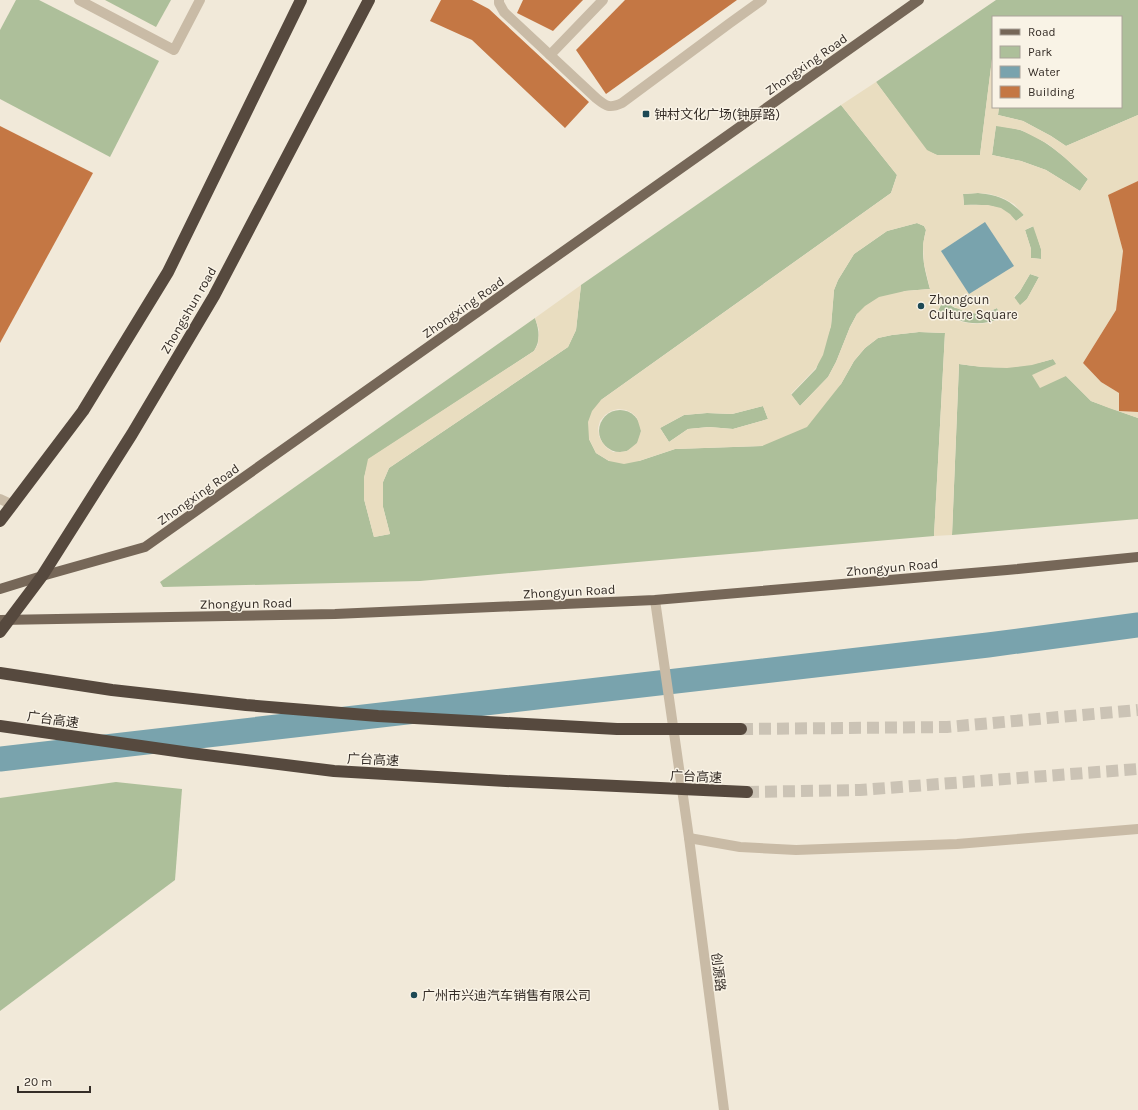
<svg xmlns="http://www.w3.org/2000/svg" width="1138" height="1110" font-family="Karla,'Noto Sans SC',sans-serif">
<rect width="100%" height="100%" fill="#f1e9d9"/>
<g fill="#adbf9a">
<path d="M16 0H39L159 61 110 157 0 99V30Z"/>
<path d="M105 0H171L156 27Z"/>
<path d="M996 0H1138V115L1066 146 1051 136 1023 121 998 115 999 107H1121V17H993V51L980 155H937L927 151 876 82Z"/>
<path d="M841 105 897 175 891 193 601 400 589 439 596 453 609 461H639L675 449 762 446 841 384 854 361 865 348 878 338 892 335 919 332 945 333 934 536 420 581 163 587 160 582 535 318C539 330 541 340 534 351L369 459 364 478V499L374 537 390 534 383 507V482L389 468 568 347 576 330 581 285Z"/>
<path d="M996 125C1004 127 1013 128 1020 130 1048 140 1068 160 1088 179L1080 191 1046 170 1021 161 992 155Z"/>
<path d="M978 193C999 195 1010 200 1024 215L1016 221C1000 204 986 204 964 205L963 194Z"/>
<path d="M917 223 924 226 926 230C920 253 924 267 930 289L905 291 857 314 850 327 836 362 828 377 800 406 791 395 816 369 831 326 834 290 838 280 854 254 887 231Z"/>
<path d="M1034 226 1041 249V259L1031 258V249L1025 230Z"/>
<path d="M1030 274 1039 277 1027 299 1020 306 1014 298 1020 291Z"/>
<path d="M943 301 955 308 988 312 997 308 1002 318C976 328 962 323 938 311Z"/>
<path d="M1053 359 1066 376 1091 401 1138 418V519L952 535 959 364C996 369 1017 369 1053 359Z"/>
<path d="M763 406 768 419 733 429 709 427 688 429 669 442 660 428 684 415 707 413 732 414Z"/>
<circle cx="620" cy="431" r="21"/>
<path d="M116 782 182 789 175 880 0 1011V798Z"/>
</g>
<g fill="#e9ddc0" fill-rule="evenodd">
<path d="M993 51V107H999L998 115 1023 121 1051 136 1066 146 1138 115V181L1109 195 1123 251 1116 310 1083 363 1101 382 1119 393V411L1138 412V418L1109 408 1091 401 1066 376 1040 388 1032 375 1056 364 1053 359 1032 365 1007 368 981 367 959 364 952 535 934 536 945 333 919 332 892 335 878 338 865 348 854 361 841 384 807 427 762 446 675 449 639 461 624 464 609 461 596 453 589 439 588 422 592 411 601 400 891 193 897 175 841 105 876 82 927 150 937 155H980ZM996 126 1021 130 1048 144 1063 156 1088 179 1080 191 1046 170 1021 161 992 155ZM978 193 990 194 1003 198 1014 204 1024 215 1016 221 1010 214 1001 208 988 205H964L963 194ZM917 223 924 226 926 230 923 244 924 264 930 289 905 291 879 297 865 306 857 314 850 327 836 362 828 377 800 406 791 394 816 368 823 355 831 326 834 290 838 280 854 254 887 231ZM1033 226 1041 249V259L1031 258V249L1025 230ZM1030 274 1039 277 1027 299 1020 305 1014 297 1020 291ZM942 301 965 312 978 314 988 312 997 308 1002 318 988 323 975 324 962 322 938 311ZM763 406 768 419 733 429 709 427 688 429 669 442 660 428 684 415 707 413 732 414ZM618 409 626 410 632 413 637 418 641 431 637 443 627 451 620 452H613L607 448 602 442 599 436 598 428 600 421 605 415 611 411Z"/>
<path d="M581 285 576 330 568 347 389 468 383 482V507L390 534 374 537 364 499V478L368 459 534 351 538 344 539 330 535 318Z"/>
</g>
<path fill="#79a3ad" d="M985 222 1014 266 969 294 941 251Z"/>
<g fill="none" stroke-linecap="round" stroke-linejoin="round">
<path stroke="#79a3ad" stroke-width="25" d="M0 759 988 645 1138 625"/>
</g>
<g fill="#c47744">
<path d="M441 0H472L489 9 589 102 565 128 472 40 430 21Z"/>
<path d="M523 0H583L553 31 517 13Z"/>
<path d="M625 0H737L606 94 576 50Z"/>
<path d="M0 126 93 173 0 343Z"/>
<path d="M1138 181V412L1119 411V393L1101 382 1083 363 1116 310 1123 251 1108 195Z"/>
</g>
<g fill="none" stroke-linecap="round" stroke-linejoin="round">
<g stroke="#cbc3b5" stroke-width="12" stroke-dasharray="12 6" stroke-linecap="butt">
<path d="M741 729 947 727 1138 710"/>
<path d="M747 792 860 790 1138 769"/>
</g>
<g stroke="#c9bba6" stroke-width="10">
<path d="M79 0 174 50 200 0"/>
<path d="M499 0V3L504 12 596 98C606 106 609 109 622 103L730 23 762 0"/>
<path d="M550 55 603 0"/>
<path d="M0 499 13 505"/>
<path d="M655 600 689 838 724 1110"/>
<path d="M689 838 740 847 796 850 957 844 1138 829"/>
</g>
<g stroke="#766758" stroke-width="10">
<path d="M0 589 42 576 145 547 919 0"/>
<path d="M0 620 335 614 655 600 1007 570 1138 557"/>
</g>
<g stroke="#56493e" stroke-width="12">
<path d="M0 521 83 411 168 272 301 0"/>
<path d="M0 632 42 576 132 434 214 296 369 0"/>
<path d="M0 673 112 690 246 705 378 716 617 729H741"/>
<path d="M0 726 190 753 334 771 506 781 747 792"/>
</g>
</g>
<g fill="#1d4955" stroke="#f9f3e6" stroke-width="1.5">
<rect x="642" y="110" width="8" height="8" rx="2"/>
<circle cx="921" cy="306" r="4"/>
<circle cx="414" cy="995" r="4"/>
</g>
<g text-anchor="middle" stroke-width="3" stroke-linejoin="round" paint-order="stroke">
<g font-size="13" fill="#352d27" stroke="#f9f3e6">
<text transform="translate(806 64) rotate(-35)" y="5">Zhongxing Road</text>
<text transform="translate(463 307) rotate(-35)" y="5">Zhongxing Road</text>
<text transform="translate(188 310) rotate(-60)" y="5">Zhongshun road</text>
<text transform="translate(198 494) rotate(-35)" y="5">Zhongxing Road</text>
<text transform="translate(892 567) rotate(-5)" y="5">Zhongyun Road</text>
<text transform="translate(569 591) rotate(-3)" y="5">Zhongyun Road</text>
<text transform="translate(246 603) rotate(-1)" y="5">Zhongyun Road</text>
<text transform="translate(53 719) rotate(8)" y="5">广台高速</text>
<text transform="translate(373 759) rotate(3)" y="5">广台高速</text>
<text transform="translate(696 776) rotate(3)" y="5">广台高速</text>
<text transform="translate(719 972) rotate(83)" y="5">创源路</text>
</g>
<g font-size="13" fill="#352d27" stroke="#f9f3e6" text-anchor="start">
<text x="654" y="119">钟村文化广场(钟屏路)</text>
<text x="929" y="304">Zhongcun<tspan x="929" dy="15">Culture Square</tspan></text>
<text x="422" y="1000">广州市兴迪汽车销售有限公司</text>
</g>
</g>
<rect x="992" y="16" width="130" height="92" fill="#f9f3e6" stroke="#aba49a"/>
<rect x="1000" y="29" width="20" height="6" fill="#766758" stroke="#aba49a"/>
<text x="1028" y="36" font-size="12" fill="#352d27">Road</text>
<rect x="1000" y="46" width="20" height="12" fill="#adbf9a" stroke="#aba49a"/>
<text x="1028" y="56" font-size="12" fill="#352d27">Park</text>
<rect x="1000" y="66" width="20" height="12" fill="#79a3ad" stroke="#aba49a"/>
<text x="1028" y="76" font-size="12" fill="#352d27">Water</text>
<rect x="1000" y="86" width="20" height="12" fill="#c47744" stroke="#aba49a"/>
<text x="1028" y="96" font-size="12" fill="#352d27">Building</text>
<path d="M18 1086v6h72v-6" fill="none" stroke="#352d27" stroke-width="2"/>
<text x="24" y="1086" font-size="12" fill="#352d27" stroke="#f9f3e6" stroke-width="3" paint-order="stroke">20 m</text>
</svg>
